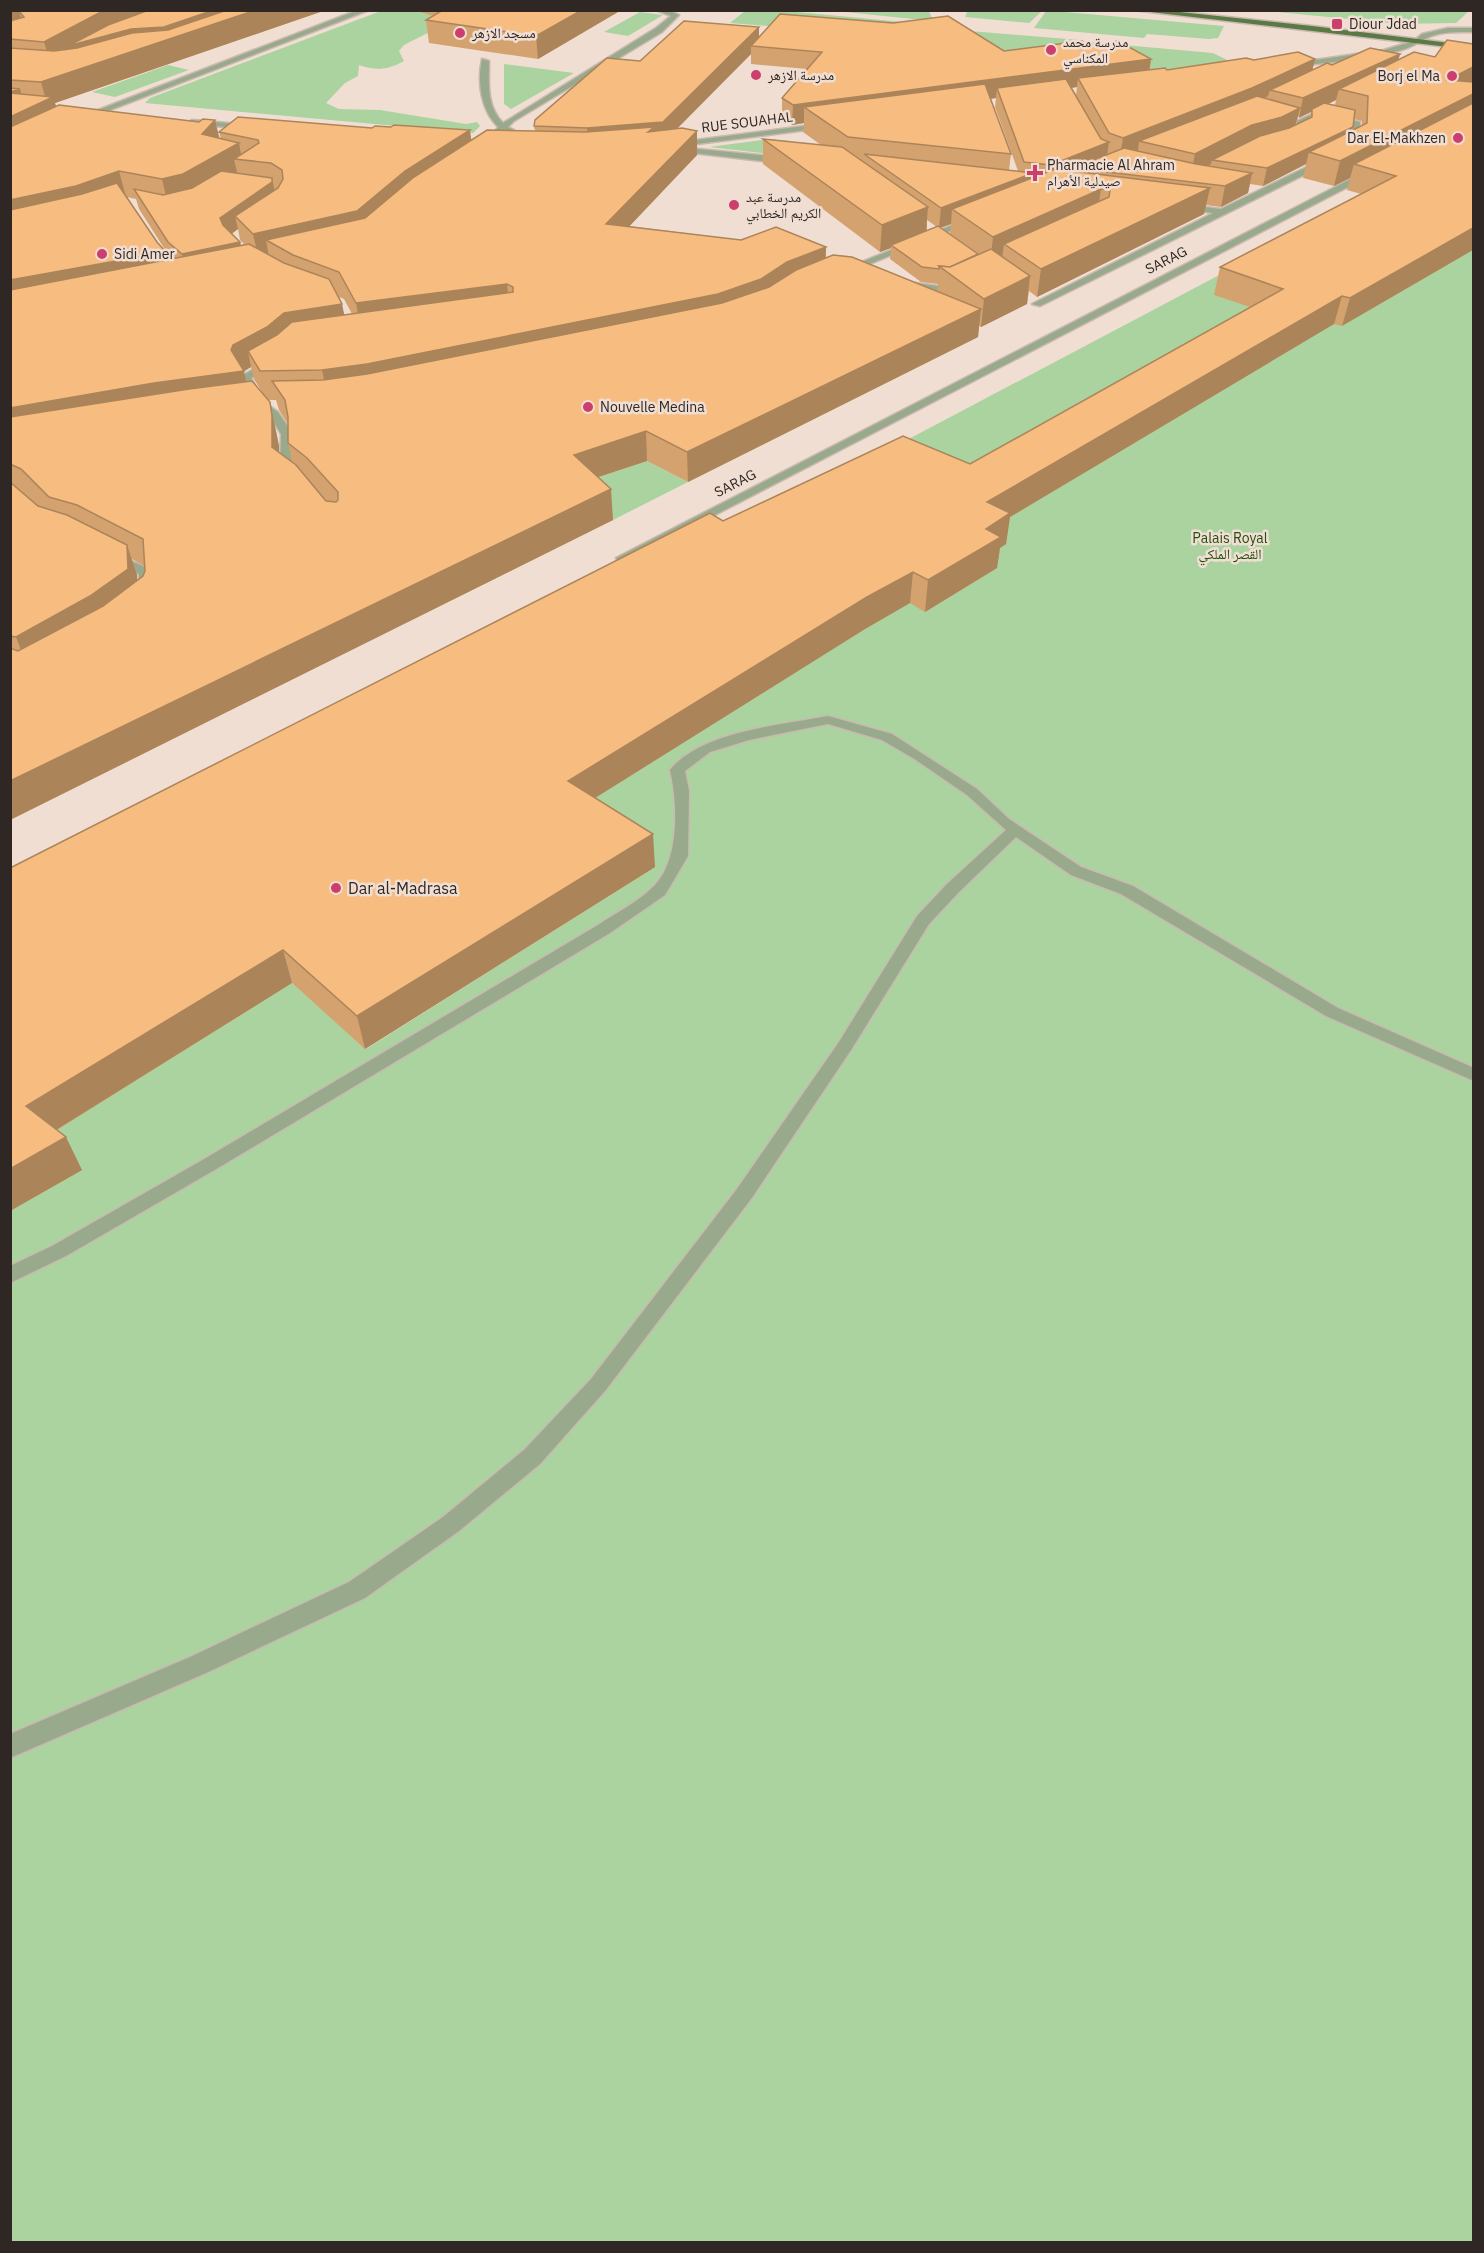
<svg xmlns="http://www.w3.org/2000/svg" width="1484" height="2253" font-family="'IBM Plex Sans','Noto Naskh Arabic',sans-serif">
<rect width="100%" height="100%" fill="#f1ded3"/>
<g fill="#abd39f">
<path d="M776 10 924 24 914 38 730 23 745 11Z"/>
<path d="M968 10H1042V11L1029 23 965 17Z"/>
<path d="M381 11H486L465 14 404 45 399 51 404 61C388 70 376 71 359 65L358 76 345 83 326 103 339 109 380 110 466 124 477 122 480 126 473 133 145 103 150 98Z"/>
<path d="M835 11H929L933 21Z"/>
<path d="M1046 11H1054L1224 26 1218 38 1209 39 1147 34 1144 38 1034 28Z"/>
<path d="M1267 11H1469L1456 23 1399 24Z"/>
<path d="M640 12 663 15 628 36 604 32Z"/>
<path d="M958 30 1080 40 1104 55 1020 66Z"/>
<path d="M1090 42 1213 53 1231 62 1144 72Z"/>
<path d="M504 64 574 73 511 109 504 104Z"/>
<path d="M168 65 189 70 115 97 92 92Z"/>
<path d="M770 139 790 141 816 159 709 147Z"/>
<path d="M1473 141V2242H11V1211L43 1138 292 983 366 1049 655 867 571 813 710 544Z"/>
<path d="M647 461 688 482 613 520 577 484Z"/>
</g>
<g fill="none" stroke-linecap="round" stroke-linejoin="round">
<g stroke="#cab9b0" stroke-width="3">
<g id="minor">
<path d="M358 10H369L79 122 72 120Z"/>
<path d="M656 10H668L679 15 662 32 514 121 508 127 514 130V134L504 131 490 152H484L483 150 498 127C481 110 477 83 482 59L489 61C489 83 486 106 503 123L656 28 671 16Z"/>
<path d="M1448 28H1474V32C1459 32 1441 31 1427 38 1417 43 1410 48 1398 51 1363 60 1328 63 1292 66L1288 64 1384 50 1414 41 1422 34Z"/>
<path d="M1329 106 1336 108 1305 124 1307 132 1293 139H1287V135L1299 129 1297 121Z"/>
<path d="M1326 115 1360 122 1358 148 1350 151 1346 149 1351 145 1353 125 1326 119Z"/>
<path d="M192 120 251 125 255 127 251 129 189 124 188 122Z"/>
<path d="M827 123H830V127L673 147 669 145 673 143Z"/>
<path d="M688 148 788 158 792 161 788 164 685 152 684 150Z"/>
<path d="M1325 158 1328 159V163L1040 306 1032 304 1213 213 1179 208V204L1221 209Z"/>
<path d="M1370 169 1374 172 1373 174 626 561H618L616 558Z"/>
<path d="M970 218 977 220 845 274 837 272Z"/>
<path d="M900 281 945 287 960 282 965 285 946 293 897 286 895 284Z"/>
<path d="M273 358 277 359V363L251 378 265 403 278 412 293 434 292 474 297 479 291 482 280 475 281 434 270 416 257 407 240 377Z"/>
<path d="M114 553 149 569 151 595 149 598 145 599 139 595V574L110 560 108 557Z"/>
<path d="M828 716 892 734 977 789 1009 819 1081 867 1133 886 1338 1008 1474 1068V1081L1326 1016 1121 894 1071 875 1016 837 959 892 929 924 851 1050 751 1199 605 1391 540 1464 459 1531 365 1598 206 1673 10 1758V1734L190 1657 349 1582 443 1517 524 1450 591 1379 737 1189 839 1042 917 916 947 884 1006 830 967 795 916 760 882 740 828 724 749 740 710 752 685 771 689 791 688 856 665 895 610 933 218 1168 66 1256 10 1283V1266L52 1246 206 1158 598 925C616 913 636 903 652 888 680 863 678 804 670 770 701 731 782 725 828 716Z"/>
</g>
</g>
<g stroke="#cab9b0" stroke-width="3">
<path id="major" d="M1133 10H1161L1312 26 1474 46V50Z"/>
</g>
<use href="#minor" fill="#98a98c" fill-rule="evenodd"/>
<use href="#major" fill="#5a7944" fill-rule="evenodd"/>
</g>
<g fill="#d4a26e" fill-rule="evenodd">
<path d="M10 10H326L55 103 56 106 199 122 215 120 219 138 221 139 219 132 471 140 535 131 534 126 640 61 759 27V37L1004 51 1088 45 1151 59 1150 70H1167L1254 60 1315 59 1312 70 1332 65 1400 54 1398 60 1435 57 1447 40 1342 326 1334 324 1010 517 1006 544 1000 548 997 568 925 612 910 603 865 629 595 798 655 867 365 1049 292 983 57 1130 82 1170 10 1211V868L723 521 970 464 1250 307 1214 295 1220 267 1361 194 1347 190 1350 178 1334 186 1303 178 1306 164 1263 186 1250 184 1248 193 1221 207 1206 205 1204 214 1037 297 1029 291 1027 304 981 327 979 326 978 337 688 482 647 461 598 477 613 520 10 820ZM751 54V64L807 69 782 98V117L792 125 804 123 803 132 821 145 763 139V164L880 252 891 248 890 259 921 282 938 284 937 292 826 258V247L741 240 629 226 697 155 677 128ZM1077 87 1076 95 1072 88ZM996 98 995 107 1018 171 1009 170 1011 154 990 99ZM1336 100 1335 105 1328 104ZM1311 112 1309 119 1296 125 1298 117ZM1354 119 1362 121V126L1352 130ZM127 197 136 199 139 209 171 259H168L166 252 157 242ZM927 220 937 227 927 231ZM951 224 950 234 941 228ZM238 229 240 240 244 244 241 245 240 242 232 234ZM339 297 344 299 352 314 344 315ZM251 367 254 379 263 394 246 382 243 371ZM268 400H276L279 410 288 424V443L292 462 279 452V446L276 431ZM132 559 144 566 145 571 143 576 137 580V575Z"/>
<path d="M413 10H618V12L538 59 429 43 426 20 434 16Z"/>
</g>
<g fill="#ac845a">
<path d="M106 10H178L131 29 214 10H326L55 103 60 121 10 145V92L20 89 26 110 46 100 41 82 51 65 44 42 99 13Z"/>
<path d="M582 10H618V12L538 59 536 36Z"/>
<path d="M19 11 26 33 10 37V13Z"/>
<path d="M759 27V45L751 46V54L664 142 588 148 587 128Z"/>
<path d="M1400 54 1395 73 1339 89 1336 100 1312 112V109L1311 112 1299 118 1303 98Z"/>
<path d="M1151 59 1148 78H1078L1077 87 1001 97 997 88 996 98 823 121 804 107V123L792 125 793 105Z"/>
<path d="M1315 59 1311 76 1270 90 1268 96 1248 106 1139 141 1138 150 1120 157 1123 138Z"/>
<path d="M1473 67V87L1448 80Z"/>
<path d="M1473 94V113L1354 164 1350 178 1334 186 1340 161Z"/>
<path d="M1300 108 1295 127 1212 160 1211 164 1191 174 1195 154 1252 125Z"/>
<path d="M215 120 221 145 202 134Z"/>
<path d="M1353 127 1349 144 1309 152 1306 164 1263 186 1267 168Z"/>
<path d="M470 130 473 153 361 236 266 240 269 257 259 260 253 234 405 171Z"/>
<path d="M697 131V155L607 250 606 224Z"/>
<path d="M1109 142 1106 162 1073 168 1072 176 1049 186 1051 165Z"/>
<path d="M239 143 242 160 234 159 237 172 189 200 168 205 162 179Z"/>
<path d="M119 171 126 197 10 228V200Z"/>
<path d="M1033 173 1030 193 952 209 951 224 939 228 941 208Z"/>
<path d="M1252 173 1248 193 1221 207 1225 186Z"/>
<path d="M272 178 276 198 235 216 238 229 225 238 220 218Z"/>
<path d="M1210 188 1204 214 1037 297 1041 269Z"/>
<path d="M1101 189 1097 216 1004 244 1002 259 990 264 993 237Z"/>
<path d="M928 207 926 233 891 245V248L880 252 882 225Z"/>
<path d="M1473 228V250L1342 326 1350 298Z"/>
<path d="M240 242 245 263 188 276 182 254Z"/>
<path d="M826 247 825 274 787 289 328 399 322 370 787 262Z"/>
<path d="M166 252 173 279 10 310V280Z"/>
<path d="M1030 276 1027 304 981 327 984 299Z"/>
<path d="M507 284 510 311 361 331 356 303Z"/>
<path d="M1342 296 1334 324 1010 517 1006 544 1000 548 997 568 925 612 928 580 987 502Z"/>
<path d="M342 304 348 332 248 351 251 367 243 372 244 371 250 400 10 439V408L231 350 233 345 284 313Z"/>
<path d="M981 309 978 337 688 482 687 452Z"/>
<path d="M270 402 279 446V477L272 447Z"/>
<path d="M646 431 647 461 577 484 574 455Z"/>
<path d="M611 489 613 520 10 820V781Z"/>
<path d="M127 545 137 575 138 600 28 669 16 637Z"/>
<path d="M913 572 910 603 865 629 571 813 568 781 867 597Z"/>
<path d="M653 834 655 867 365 1049 357 1016Z"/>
<path d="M283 950 292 983 43 1138 26 1106Z"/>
<path d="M66 1137 82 1170 10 1211V1169Z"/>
</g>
<g fill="#f6bc80" stroke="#ac845a" stroke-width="1.5">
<path d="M10 10 48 11 106 10 99 13 44 42 10 39V21L24 17 19 11 10 13Z"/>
<path d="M149 10H214L164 27 131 29 68 46 108 25Z"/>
<path d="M227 10H256L41 82 10 80V48L54 51 77 48 132 33 168 30Z"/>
<path d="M443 10H582L536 36 426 20Z"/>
<path d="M780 14 893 23 948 16 1004 51 1082 41 1088 45 1118 41 1151 59 793 105 782 98 822 52 751 46Z"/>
<path d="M684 21 759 27 663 122 587 128 534 126 535 120 607 58 640 61Z"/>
<path d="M1447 40 1473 44V67L1448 80 1473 82V94L1340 161 1309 152 1367 123 1368 96 1339 89 1414 52 1435 57Z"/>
<path d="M1370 48 1400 54 1303 98 1270 90 1327 63 1332 65Z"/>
<path d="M1298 52 1315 59 1252 88 1123 138 1109 133 1078 78 1165 68 1167 70 1246 58 1254 60Z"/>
<path d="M1066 79 1101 139 1109 142 1051 165 1024 162 997 88Z"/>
<path d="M985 84 1011 154 848 137 804 107Z"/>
<path d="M10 88 20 89 10 92Z"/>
<path d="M10 93 53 97 10 117Z"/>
<path d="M1257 96 1300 108 1282 117 1252 125 1195 154 1139 141Z"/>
<path d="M1324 103 1355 110 1353 127 1267 168 1212 160 1260 136 1289 128 1312 117V109Z"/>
<path d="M1473 103V228L1350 298 1342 296 987 502 1010 513 986 529 1001 537 928 580 913 572 867 597 568 781 653 834 357 1016 283 950 26 1106 66 1137 10 1169V868L710 513 723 521 903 436 970 464 1283 289 1220 267 1396 176 1354 164Z"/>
<path d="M59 105 199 122 203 119 215 120 202 134 239 143 183 174 162 179 119 171 76 186 10 200V127Z"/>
<path d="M238 117 372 128 375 126 391 127 394 125 470 130 405 171 357 211 253 234 235 216 278 188 283 179 282 170 271 163 234 159 259 143 258 140 219 132Z"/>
<path d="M654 127 648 132 682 128 697 131 606 224 741 240 776 227 826 247 787 262 761 279 718 294 367 364 322 370 260 371 248 351 277 335 292 322 513 292V287L507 284 356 303 339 272 293 255 266 240 365 218 414 177 487 130 586 132Z"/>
<path d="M763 139 842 147 928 207 882 225Z"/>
<path d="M1124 148 1196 164 1252 173 1225 186 1073 168Z"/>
<path d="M864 154 1033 173 941 208Z"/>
<path d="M1055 169 1210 188 1041 269 1004 244 1109 197 1110 190 1101 189 993 237 952 209Z"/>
<path d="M221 171 272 178V182L220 218 223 225 240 242 182 254 168 242 134 189 163 195 192 188Z"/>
<path d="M117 183 157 242 166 252 10 280V210L82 194Z"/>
<path d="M938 226 978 254 950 267 939 266V269L922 267 891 245Z"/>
<path d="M249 244 284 263 329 279 342 304 284 313 267 327 233 345 231 350 244 371 154 383 10 408V290Z"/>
<path d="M991 249 1030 276 984 299 939 266 950 267Z"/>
<path d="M833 255 852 257 981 309 687 452 646 431 574 455 611 489 10 781V648L18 651 103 606 143 576 145 571 143 539 77 505 49 497 21 469 10 464V417L189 389 252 381 270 402 272 416V447L296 465 326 501 336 502 338 500V492L307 458 288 443V417L285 400 272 381 323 380 367 374 722 303 769 287 796 270Z"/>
<path d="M10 482 38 506 67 515 127 545 128 569 90 596 16 637 10 636Z"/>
</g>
<g fill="#cc3e6b" stroke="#f1ded3" stroke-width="2">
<rect x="1331" y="18" width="12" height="12" rx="3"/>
<circle cx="460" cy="33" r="6"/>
<circle cx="1051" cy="50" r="6"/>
<circle cx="756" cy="75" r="6"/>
<circle cx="1452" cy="76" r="6"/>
<circle cx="1458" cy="138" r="6"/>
<path d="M1032 164h6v6h6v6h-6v6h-6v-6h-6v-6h6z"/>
<circle cx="734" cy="205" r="6"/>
<circle cx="102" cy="254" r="6"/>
<circle cx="588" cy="407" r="6"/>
<circle cx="336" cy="888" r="6"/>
</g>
<g text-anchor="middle" stroke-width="5" stroke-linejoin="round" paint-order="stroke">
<g font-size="14" fill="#2e2723" stroke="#f1ded3" text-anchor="start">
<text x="1349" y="29">Diour Jdad</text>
<text x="472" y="38">مسجد الازهر</text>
<text x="1063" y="47">مدرسة محمد<tspan x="1063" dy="16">المكناسي</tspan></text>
<text x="768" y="80">مدرسة الازهر</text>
<text x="1440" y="81" text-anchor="end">Borj el Ma</text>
<text x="1446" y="143" text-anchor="end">Dar El-Makhzen</text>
<text x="1047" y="170">Pharmacie Al Ahram<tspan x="1047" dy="16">صيدلية الأهرام</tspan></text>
<text x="746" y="202">مدرسة عبد<tspan x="746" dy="16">الكريم الخطابي</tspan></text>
<text x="114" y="259">Sidi Amer</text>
<text x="600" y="412">Nouvelle Medina</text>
</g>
<g font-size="14" fill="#2e2723" stroke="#f1ded3">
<text transform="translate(747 122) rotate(-7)" y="5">RUE SOUAHAL</text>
<text transform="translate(1166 260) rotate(-27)" y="5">SARAG</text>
<text transform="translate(735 483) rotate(-27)" y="5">SARAG</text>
</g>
<g font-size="14" fill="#204e0f" stroke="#f1ded3">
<text x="1230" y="543">Palais Royal<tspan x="1230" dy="16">القصر الملكي</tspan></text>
</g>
<g font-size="16" fill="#2e2723" stroke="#f1ded3" text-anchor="start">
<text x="348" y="894">Dar al-Madrasa</text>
</g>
</g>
<rect width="1484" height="2253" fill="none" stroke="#2e2723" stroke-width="24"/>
</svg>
